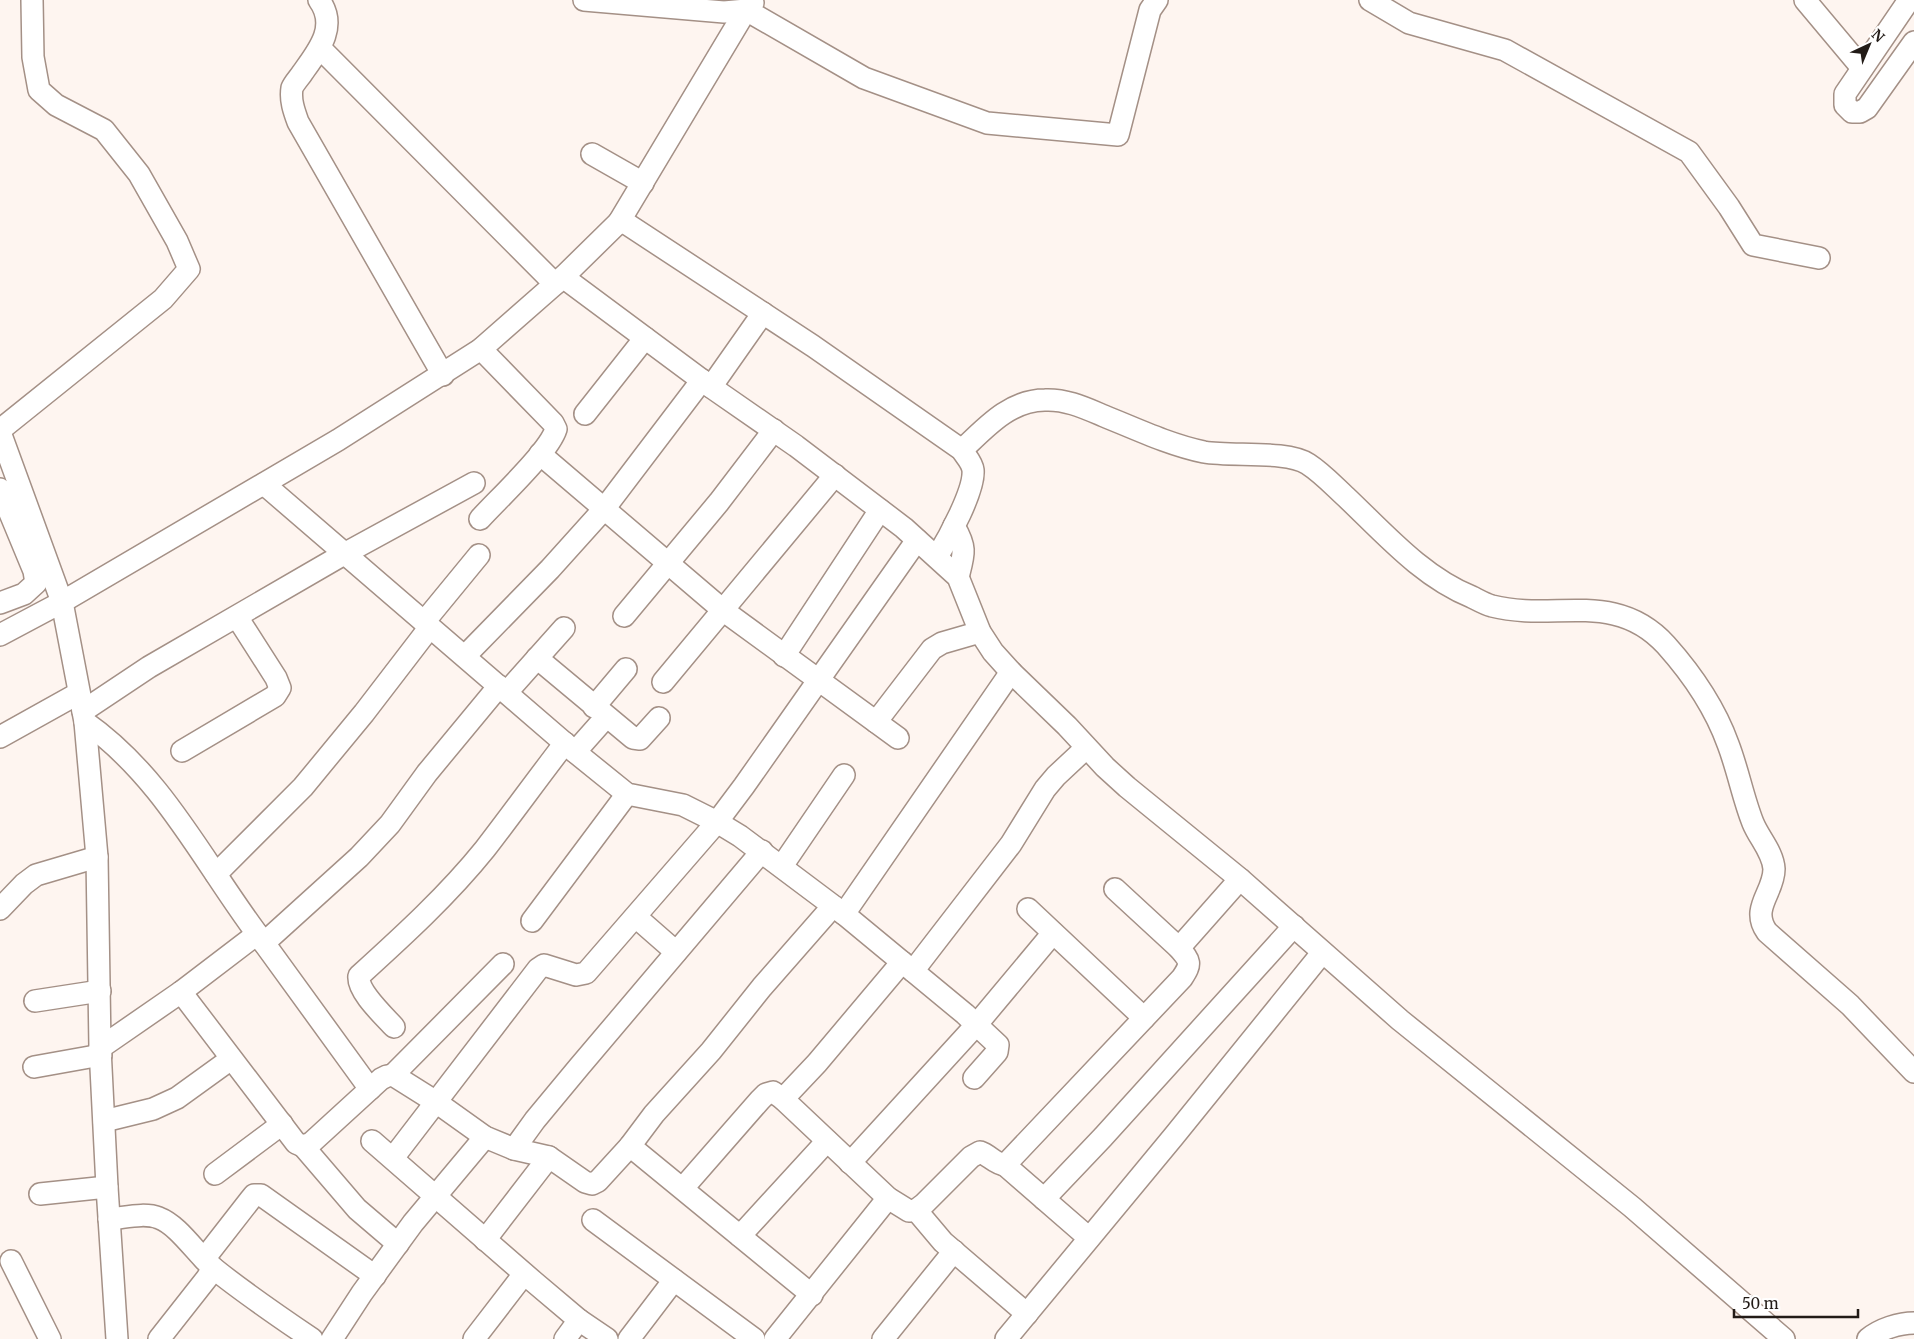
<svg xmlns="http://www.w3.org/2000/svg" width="1914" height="1339" font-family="Merriweather,serif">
<rect width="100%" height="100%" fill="#fef5f0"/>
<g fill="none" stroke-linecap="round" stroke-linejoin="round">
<g stroke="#a49086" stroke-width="24">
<g id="minor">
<path d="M319 0C338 26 319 50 303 72 300 77 294 83 292 88 290 100 294 111 298 122L443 375"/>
<path d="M584 0 724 12 746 10 753 3"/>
<path d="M1370 0 1409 23 1505 50 1689 152 1729 207 1753 245 1819 258"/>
<path d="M1805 0 1862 68"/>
<path d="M1909 0 1845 94V105L1852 112H1860L1867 108 1914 42"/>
<path d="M320 48 555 284"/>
<path d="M592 154 643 183"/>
<path d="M619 222 746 10 864 78 987 123 1118 135 1150 10 1157 0"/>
<path d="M563 277 711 387 796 446 904 528 958 577 980 632 993 652 1011 672 1067 726 1105 767 1127 787 1240 879 1400 1020 1632 1207 1784 1339"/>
<path d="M711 387 763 313"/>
<path d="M585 414 645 338"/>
<path d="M0 430 163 299 189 269 177 241 139 174 104 130 56 105 39 90 33 57 32 0"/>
<path d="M0 432 62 602 338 440 481 349 563 277 619 222 627 224 813 346 962 450C966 457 972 462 973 470 975 490 948 539 937 557"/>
<path d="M962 450C986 427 1010 400 1045 400 1066 399 1085 408 1104 416 1136 429 1170 445 1204 452 1232 457 1287 450 1308 464 1322 473 1334 486 1346 497 1384 533 1422 577 1472 597 1478 600 1485 604 1492 606 1554 622 1615 589 1666 645 1691 673 1715 708 1728 744 1738 770 1743 798 1753 823 1759 838 1773 852 1774 869 1774 893 1750 908 1767 932L1850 1005 1914 1072"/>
<path d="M540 454 724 611 898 738"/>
<path d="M264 484 575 752 627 794 683 805 717 822 740 836 844 914 965 1014 998 1045 997 1052 974 1078"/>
<path d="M0 489 34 571 36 583 24 594 0 603"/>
<path d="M480 519C498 499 549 452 556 429L553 423 481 349"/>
<path d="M954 526C967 548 964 554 958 577"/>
<path d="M624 616 719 502 774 430"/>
<path d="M424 622 479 555"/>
<path d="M0 635 62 602 85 722C165 778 206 868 264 943L359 857 390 824 427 773 499 686"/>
<path d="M465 656 550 569 604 509 702 380"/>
<path d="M784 656 880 510"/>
<path d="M537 658 633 738 640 739 659 718"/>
<path d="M663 682 835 475"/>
<path d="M507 692 564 628"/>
<path d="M594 707 626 669"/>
<path d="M83 711 149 667 344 554 474 483"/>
<path d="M85 722 97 857 100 1048 107 1187 117 1339"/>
<path d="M876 722 932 649 942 643 980 632"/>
<path d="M0 737 79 693"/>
<path d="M182 751 275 696 280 688 276 678 237 617"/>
<path d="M575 752 606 717"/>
<path d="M782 866 844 775"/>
<path d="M216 874 303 787 364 713 430 627"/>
<path d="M0 909 24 884 36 875 97 857"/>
<path d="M1028 909 1144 1018"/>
<path d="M844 914 1011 672"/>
<path d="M636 917 676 952"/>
<path d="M532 921 627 794"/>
<path d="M264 943 370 1089"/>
<path d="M1179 948 1240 879"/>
<path d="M913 971 1011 844 1045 789 1056 776 1086 748"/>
<path d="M181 992 296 1143 303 1146 311 1143 381 1079 387 1076 393 1075 436 1102 485 1137 514 1149 549 1157 585 1182 592 1184 598 1181 630 1146 654 1114 711 1051 762 987 833 906"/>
<path d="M35 1001 100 991"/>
<path d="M394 1027C383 1015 357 991 359 976 403 936 448 895 485 849 512 814 538 778 565 743"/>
<path d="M100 1048 181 992 257 934"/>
<path d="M34 1067 101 1055"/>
<path d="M393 1075 503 964"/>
<path d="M783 1099 817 1063 902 962"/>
<path d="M104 1121 153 1109 177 1098 231 1059"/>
<path d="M372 1141 534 1282 579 1320 607 1339"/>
<path d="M303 1146 357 1209 398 1244"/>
<path d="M630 1146 812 1295"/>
<path d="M514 1149 535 1120 579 1067 762 851"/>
<path d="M393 1158 538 969 544 965 576 975 586 973 717 822 744 786 917 540"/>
<path d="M850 1163 977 1024 1053 933"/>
<path d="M1005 1165 1089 1238"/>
<path d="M215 1174 282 1124"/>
<path d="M683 1188 760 1100 766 1094 773 1092 783 1099 888 1198 909 1211 916 1210 924 1204 971 1157 980 1152C989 1155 995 1164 1005 1165L1182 978C1192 963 1190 961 1179 948L1115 889"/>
<path d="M40 1194 107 1187"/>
<path d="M1044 1199 1103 1137 1294 926"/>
<path d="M916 1210 943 1242 1027 1314"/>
<path d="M109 1219C124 1218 144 1212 159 1218 178 1225 196 1253 212 1267 244 1293 278 1316 312 1339"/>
<path d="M593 1220 754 1339"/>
<path d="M740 1236 827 1141"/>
<path d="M485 1240 549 1157"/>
<path d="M204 1259 250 1200 254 1195H261L375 1276"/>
<path d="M11 1261 50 1339"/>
<path d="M159 1339 207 1278 213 1268 210 1265"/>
<path d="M332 1339 362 1293 413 1223 485 1137"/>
<path d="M474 1339 524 1274"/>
<path d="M565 1339 579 1320"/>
<path d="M629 1339 674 1280"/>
<path d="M775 1339 888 1198"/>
<path d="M883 1339 954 1251"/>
<path d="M1006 1339 1174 1136 1322 953"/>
<path d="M1868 1339C1880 1329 1899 1323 1914 1323"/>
</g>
</g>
<use href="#minor" stroke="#fff" stroke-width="21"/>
</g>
<g transform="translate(1869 45) rotate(44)" stroke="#ffffff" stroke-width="4" paint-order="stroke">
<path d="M0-4L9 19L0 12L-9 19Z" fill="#221b17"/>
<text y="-8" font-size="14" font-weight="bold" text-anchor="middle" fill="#221b17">N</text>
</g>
<path d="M1734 1309v8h124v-8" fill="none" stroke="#221b17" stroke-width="2.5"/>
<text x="1742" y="1309" font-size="15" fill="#221b17" stroke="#ffffff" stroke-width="4" paint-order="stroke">50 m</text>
</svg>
